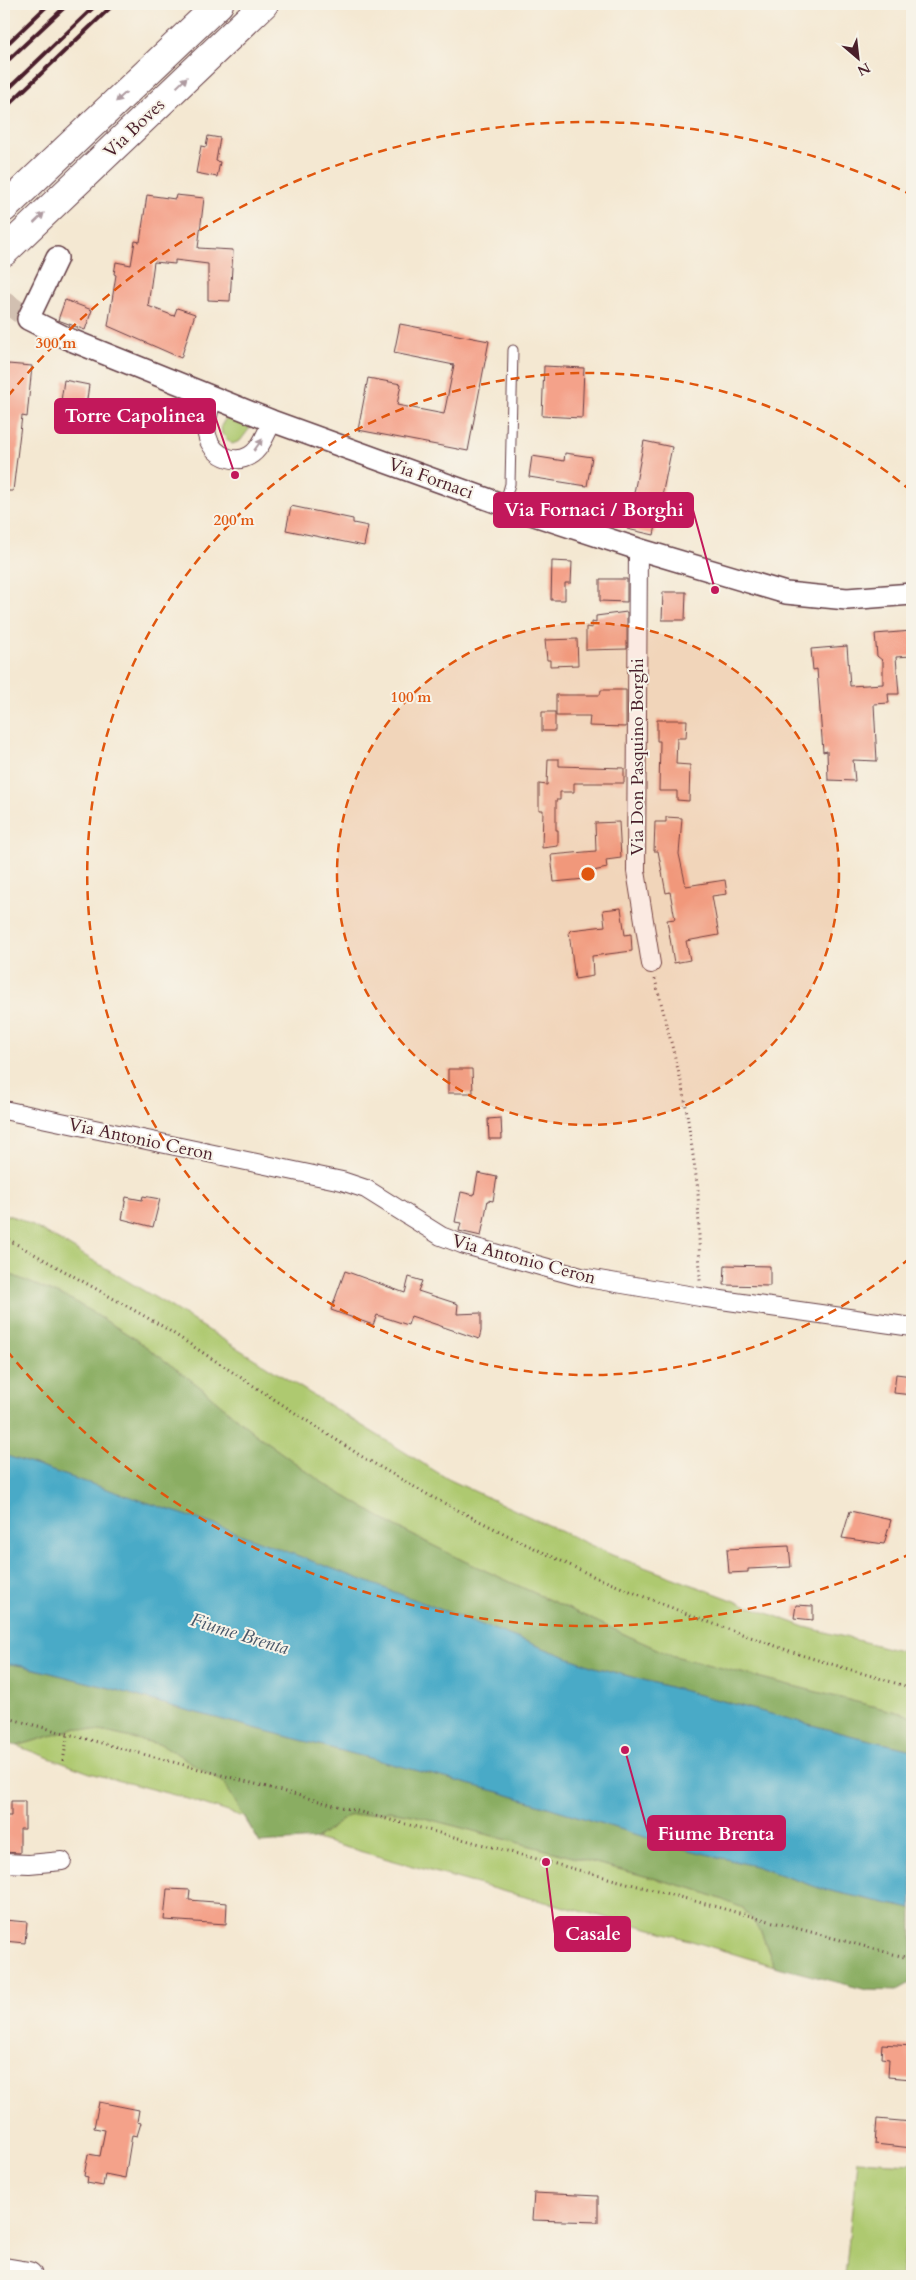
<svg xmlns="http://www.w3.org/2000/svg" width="916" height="2280" font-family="Cardo,serif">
<rect width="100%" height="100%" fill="#f7f3e8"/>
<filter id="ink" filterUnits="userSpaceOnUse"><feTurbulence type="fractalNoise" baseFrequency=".02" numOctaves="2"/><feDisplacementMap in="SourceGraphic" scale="10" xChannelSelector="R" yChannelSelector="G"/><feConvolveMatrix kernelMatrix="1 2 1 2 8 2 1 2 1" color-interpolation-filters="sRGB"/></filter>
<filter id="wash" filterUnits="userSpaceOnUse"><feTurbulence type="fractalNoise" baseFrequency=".0096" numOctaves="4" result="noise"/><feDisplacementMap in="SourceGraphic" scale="20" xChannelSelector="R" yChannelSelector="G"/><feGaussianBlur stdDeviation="1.12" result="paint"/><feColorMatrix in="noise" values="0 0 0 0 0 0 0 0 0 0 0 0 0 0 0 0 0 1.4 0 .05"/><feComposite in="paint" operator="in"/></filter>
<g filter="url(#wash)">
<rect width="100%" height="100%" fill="#f4e8d2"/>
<g fill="#aec970" stroke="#7c744e">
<path d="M227 416 250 428 240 441 232 444 222 434 221 426Z"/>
<path d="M4 1214 20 1219 62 1242 171 1307 448 1479 612 1555 805 1627 912 1654V1716L670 1655 462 1560 396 1527 323 1483 254 1433 199 1386 137 1340 72 1300 4 1272Z"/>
<path d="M77 1728 105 1732 163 1745 224 1783 260 1843 244 1817 178 1796 90 1773 17 1746Z"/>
<path d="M389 1811 413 1815 698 1890 743 1908 761 1932 774 1966 659 1931 502 1891 316 1839 348 1816Z"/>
<path d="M857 2161 912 2164V2193L901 2276H845Z"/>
</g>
<g fill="#8aad62" stroke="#6a6646">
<path d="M4 1272 72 1300 137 1340 199 1386 254 1433 323 1483 396 1527 462 1560 670 1655 912 1716V1750L853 1736 591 1666 224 1528 4 1455Z"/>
<path d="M4 1663 23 1666 110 1688 178 1708 499 1792 677 1847 755 1866 822 1889 912 1909V1982L896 1991 867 1990 774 1966 761 1932 743 1908 698 1890 413 1815 389 1811 348 1816 316 1839 260 1843 224 1783 163 1745 105 1732 77 1728 17 1746 4 1742Z"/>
</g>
<path fill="#48aac7" stroke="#496479" d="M4 1455 224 1528 591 1666 853 1736 912 1750V1909L822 1889 755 1866 677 1847 499 1792 178 1708 110 1688 23 1666 4 1663Z"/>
<g id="blocks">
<g fill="#f4a28a">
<path d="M208 136 220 138 216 161 220 162 217 177 196 173 201 146 206 147Z"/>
<path d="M147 195 175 199 176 195 204 198 198 248 233 250 230 301 208 300V264L175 260V264L154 262 148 306 174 316 177 308 195 314 181 358 108 326 116 275 114 274 116 262 131 265 135 241 140 242Z"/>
<path d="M65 300 92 310 85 330 58 320Z"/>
<path d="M400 324 489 341 468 451 358 430 368 378 401 384 397 405 444 414 454 365 394 353Z"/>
<path d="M8 364 32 366 27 417 22 416 13 491H4V397Z"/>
<path d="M544 366 584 368 582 418 542 416Z"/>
<path d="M64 380 89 385 86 406 61 401Z"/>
<path d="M644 441 672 447 654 535 627 529Z"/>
<path d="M565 453 592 457 587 486 529 477 532 456 564 461Z"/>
<path d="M291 506 353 519V523L368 526 364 546 286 530Z"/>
<path d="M552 561 572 562 571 583H565V600H551Z"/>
<path d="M600 579H627V602L600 601Z"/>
<path d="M663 592H686L685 620H662Z"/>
<path d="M627 612V649L586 650V627L592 628V622L596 623V616Z"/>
<path d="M912 631V656L896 657 899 694H888L889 703 874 704 877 761 853 760 855 781 828 780 827 751 823 752 817 669 813 670 811 649 847 646 850 686 883 684V661L877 656 875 634Z"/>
<path d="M577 639 578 665 550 666V660H547L545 640Z"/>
<path d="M601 690H626V727L589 726 590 716H556V695H600Z"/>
<rect x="542" y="712" width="13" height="19"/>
<path d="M657 720H687L686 738H677L676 764 690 765 689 801 677 800V791H659L660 741H657Z"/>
<path d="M548 759H559V766L624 768V783H574V792H560V800H556V830H558V846L542 848 543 810H539V784L547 785Z"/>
<path d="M666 817 682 818 679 854 686 886 725 880 727 894 712 896 719 935 686 941 690 960 674 963 667 920 675 919 670 892 666 893 658 851H654L655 822H666Z"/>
<path d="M619 822 621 858 606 860 607 868 584 873 585 879 554 882 551 855 596 851 595 823Z"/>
<path d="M621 908 625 935 631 934 632 951 592 956 593 976 575 979 569 932 571 930 605 926 603 910Z"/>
<path d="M448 1069H472L473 1093H448Z"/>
<path d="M501 1118 502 1139H489L488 1119Z"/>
<path d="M478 1173 497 1177 493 1201 488 1200 481 1236 459 1231 461 1223 455 1222 461 1192 474 1195Z"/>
<path d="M143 1196 160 1199 153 1227 122 1219 126 1197 142 1200Z"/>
<path d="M725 1265 770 1266V1286L724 1285Z"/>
<path d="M345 1271 405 1293 409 1277 422 1281 418 1291 458 1304 457 1314 481 1313V1331L479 1339 411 1316 408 1325 377 1315 373 1325 331 1310Z"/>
<path d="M896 1374 912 1376V1395L894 1393Z"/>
<path d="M850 1511 891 1520 884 1544 842 1538Z"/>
<path d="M789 1546 791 1567 748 1569V1572L729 1573 727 1549Z"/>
<path d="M796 1605 813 1606V1620L794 1618Z"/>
<path d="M11 1801H25V1829H20V1853L4 1852V1816H11Z"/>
<path d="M167 1889 190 1890 189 1900 227 1903 226 1924 164 1920Z"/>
<path d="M4 1920 27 1922 25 1943 4 1941Z"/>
<path d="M882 2044 912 2046V2079L888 2077 889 2059 881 2058Z"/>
<path d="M99 2102 139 2110 137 2122 141 2123 137 2136 132 2135 125 2178 105 2174 103 2186 87 2183 88 2177 84 2176 88 2154 100 2156 105 2130 94 2128Z"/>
<path d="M877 2119 912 2122V2148L875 2144Z"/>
<path d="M534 2193 598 2196V2222L532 2220Z"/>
</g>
</g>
</g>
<g filter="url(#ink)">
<use href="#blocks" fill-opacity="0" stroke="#643d44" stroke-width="1"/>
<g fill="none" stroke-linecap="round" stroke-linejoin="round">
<path stroke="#d2c0b1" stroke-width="21" stroke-dasharray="21 11" stroke-linecap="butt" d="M4 301 28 319"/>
<g stroke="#643d44" stroke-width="11">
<path id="service" d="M504 505 510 484 513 350"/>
</g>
<g stroke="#643d44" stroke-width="20">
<g id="minor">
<path d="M213 397C210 409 204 423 207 435 212 458 242 469 258 448 264 440 268 430 272 421"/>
<path d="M638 549 636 871 651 964"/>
<path d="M4 1110 342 1181 366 1189 441 1236 462 1244 544 1267 581 1277 700 1297 912 1327"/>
<path d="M4 1863 29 1864 62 1861"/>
</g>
</g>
<g stroke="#643d44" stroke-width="24">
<path id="tertiary" d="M57 258 28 319 66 338 272 421 504 505 638 549 786 593 847 599 912 594"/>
</g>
<g stroke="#643d44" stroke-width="30">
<path id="primary" d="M4 2272 28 2276"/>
</g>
<g stroke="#643d44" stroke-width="30">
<g id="trunk">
<path d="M4 208 219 4"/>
<path d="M4 252 264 4"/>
</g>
</g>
<g stroke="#643d44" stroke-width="3" stroke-dasharray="1 4" stroke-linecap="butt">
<path d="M655 979 684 1093 698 1190 700 1281"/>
<path d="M4 1237 162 1326 361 1456 432 1497 513 1538 595 1577 697 1618 801 1655 912 1688"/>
<path d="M4 1717 912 1959"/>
<path d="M63 1761 68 1734"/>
<path d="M911 1986H912"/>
</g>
<use href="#service" stroke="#fff" stroke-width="9"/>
<use href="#minor" stroke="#fff" stroke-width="18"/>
<use href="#tertiary" stroke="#fff" stroke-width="21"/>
<use href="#primary" stroke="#fff" stroke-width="28"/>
<use href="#trunk" stroke="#fff" stroke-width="28"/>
<g stroke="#4a1f2b" stroke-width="4">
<path d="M4 47 49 4"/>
<path d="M4 64 68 4"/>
<path d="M4 93 97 4"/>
<path d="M4 109 114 4"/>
</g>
</g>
<defs><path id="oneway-solid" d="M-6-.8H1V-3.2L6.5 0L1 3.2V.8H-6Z" transform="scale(1.25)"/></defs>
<g fill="#ae9aa0">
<use href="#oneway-solid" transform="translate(182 82) rotate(-44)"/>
<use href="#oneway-solid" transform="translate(121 97) rotate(137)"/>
<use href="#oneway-solid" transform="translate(39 218) rotate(-44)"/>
<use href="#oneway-solid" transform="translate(258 445) rotate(-55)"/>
</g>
</g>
<circle cx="588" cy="874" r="251" fill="#e0560e" fill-opacity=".12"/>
<g fill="none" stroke="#e0560e" stroke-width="2.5" stroke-dasharray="9 6">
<circle cx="588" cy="874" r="251"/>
<path d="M910 1258A501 501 0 1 1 910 490"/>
<path d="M912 1553A752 752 0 0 1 8 1352M8 396A752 752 0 0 1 912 195"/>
</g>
<g text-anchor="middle" stroke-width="4" stroke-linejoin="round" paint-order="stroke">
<g font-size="18" fill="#4a1f2b" stroke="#f7f3e8">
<text transform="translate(134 128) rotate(-44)" y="6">Via Boves</text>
<text transform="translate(431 478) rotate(20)" y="6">Via Fornaci</text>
<text transform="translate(637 757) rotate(-90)" y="6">Via Don Pasquino Borghi</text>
<text transform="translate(141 1139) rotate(12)" y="6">Via Antonio Ceron</text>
<text transform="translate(524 1259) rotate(15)" y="6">Via Antonio Ceron</text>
</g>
<g font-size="19" font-style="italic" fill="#495769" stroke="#f7f3e8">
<text transform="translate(240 1633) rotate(17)" y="7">Fiume Brenta</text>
</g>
</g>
<circle cx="588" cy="874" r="8" fill="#e0560e" stroke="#f7f3e8" stroke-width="2.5"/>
<g font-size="15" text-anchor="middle" font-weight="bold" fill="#e0560e" stroke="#f7f3e8" stroke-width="4" stroke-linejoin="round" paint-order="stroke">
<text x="56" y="348">300 m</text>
<text x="234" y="525">200 m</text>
<text x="411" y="702">100 m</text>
</g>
<path fill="none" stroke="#c2185b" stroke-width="2" d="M235 475L215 416M715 590L693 510M625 1750L648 1833M546 1862L555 1934"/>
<g fill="#c2185b" stroke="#f7f3e8" stroke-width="2">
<circle cx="235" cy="475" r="5"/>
<circle cx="715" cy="590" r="5"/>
<circle cx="625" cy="1750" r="5"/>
<circle cx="546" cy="1862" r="5"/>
</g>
<g fill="#c2185b" stroke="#c2185b" stroke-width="2">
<rect x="55" y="399" width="160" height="34" rx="5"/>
<rect x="494" y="493" width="199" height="34" rx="5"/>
<rect x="648" y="1816" width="137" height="34" rx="5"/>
<rect x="555" y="1917" width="75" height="34" rx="5"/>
</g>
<g font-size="19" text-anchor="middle" font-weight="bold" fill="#fff">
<text x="135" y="422">Torre Capolinea</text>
<text x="594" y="516">Via Fornaci / Borghi</text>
<text x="716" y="1840">Fiume Brenta</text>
<text x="593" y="1940">Casale</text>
</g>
<rect width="916" height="2280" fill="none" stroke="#f7f3e8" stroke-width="20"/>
<g transform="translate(858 58) rotate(152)" stroke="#f7f3e8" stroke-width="4" paint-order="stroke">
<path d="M0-4L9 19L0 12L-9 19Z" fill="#4a1f2b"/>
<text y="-8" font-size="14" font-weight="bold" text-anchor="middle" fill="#4a1f2b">N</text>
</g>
</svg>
